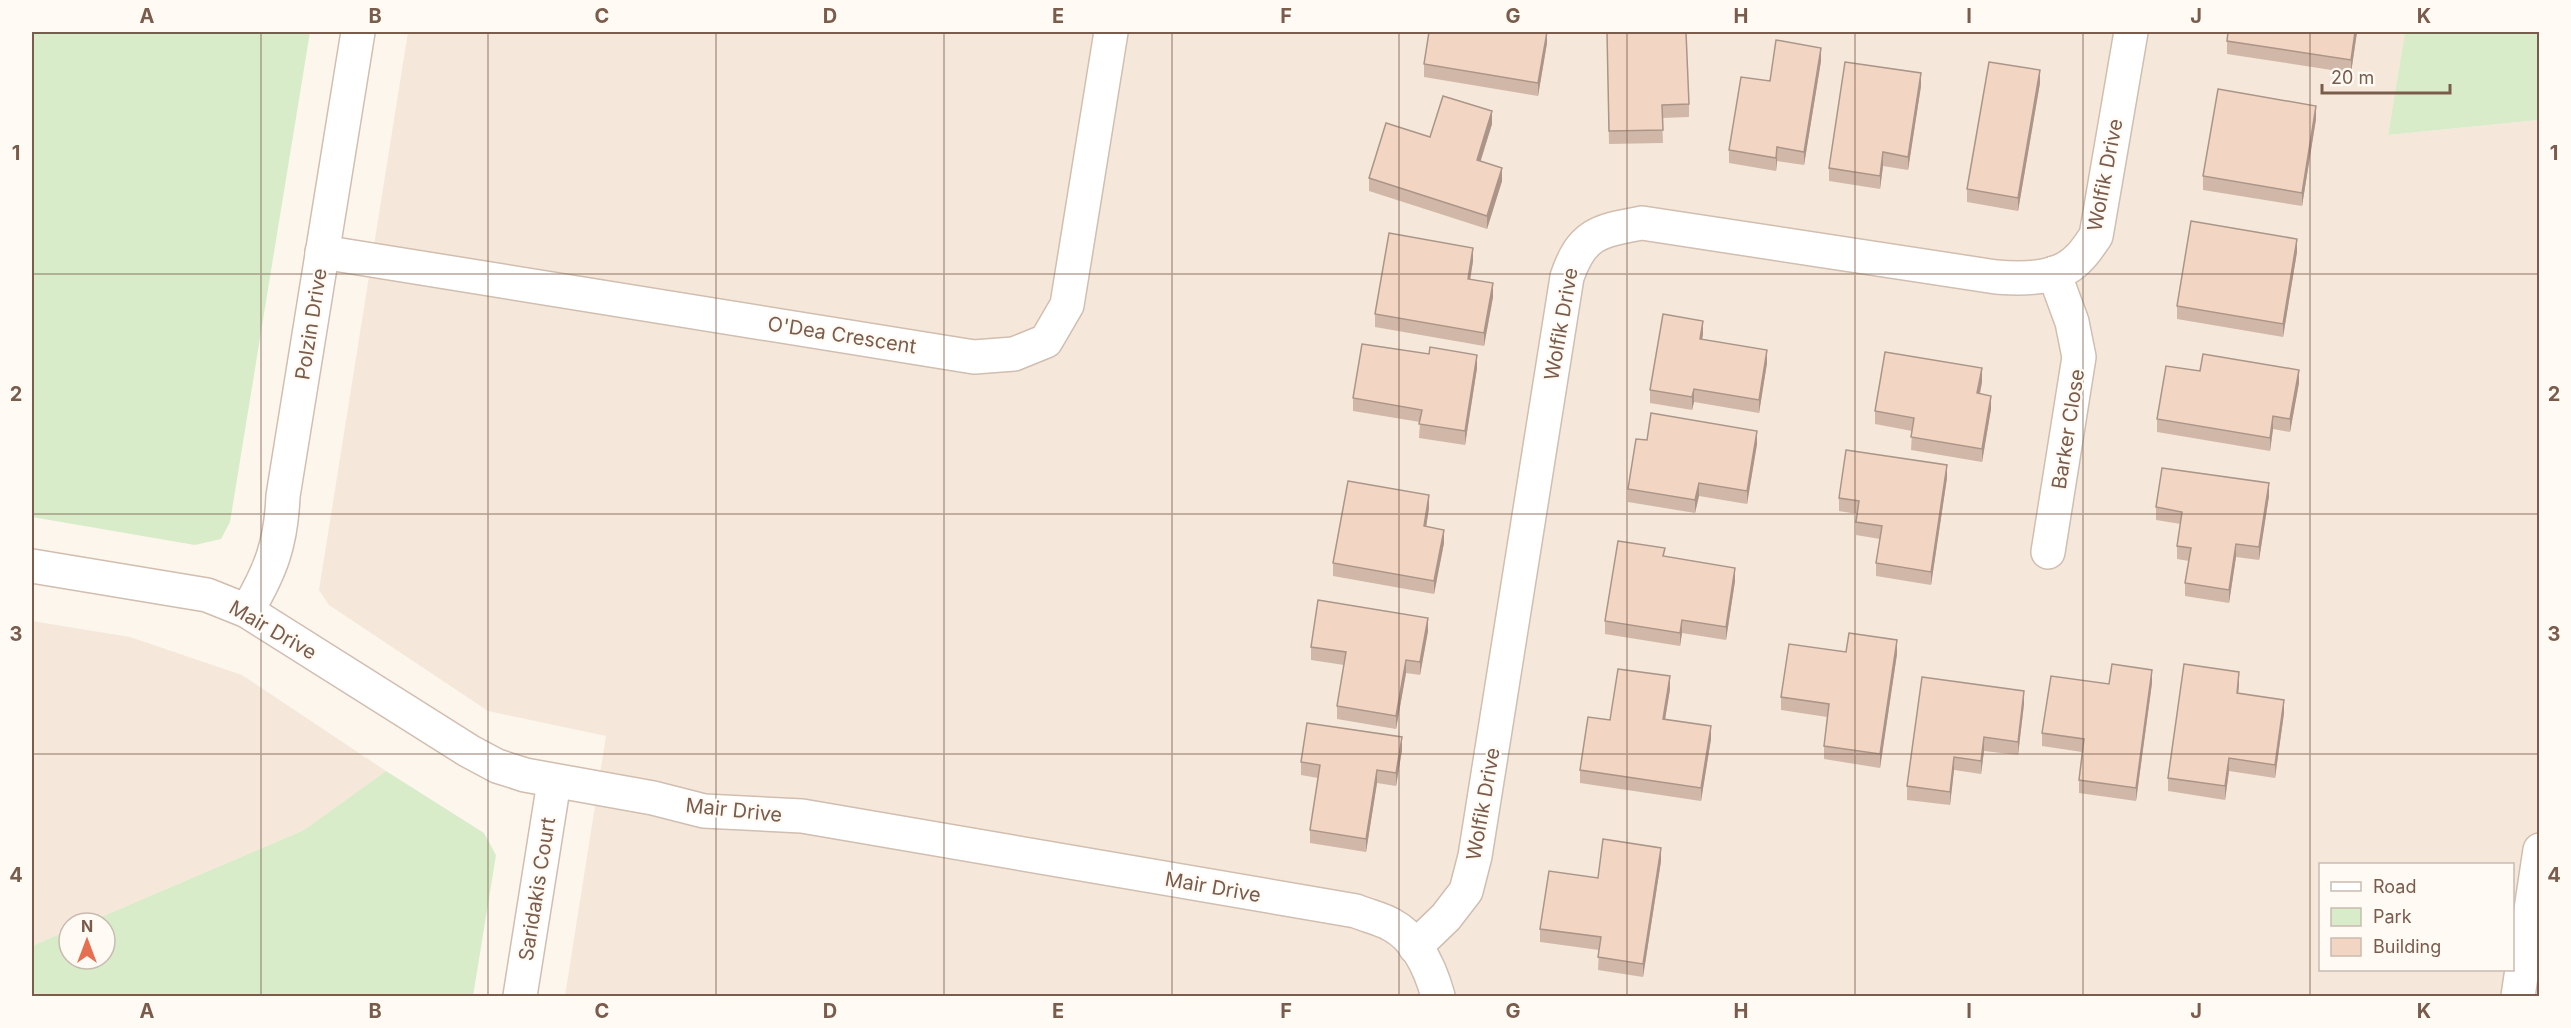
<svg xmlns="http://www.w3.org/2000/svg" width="2571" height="1028" font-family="Inter,sans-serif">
<rect width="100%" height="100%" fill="#fdf6ec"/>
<g fill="#f5e8da" fill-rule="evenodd">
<path d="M408 32H2405L2388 135 2539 120V996H565L606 736 488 711 329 605 319 590ZM2320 864H2512V970H2320Z"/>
<path d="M32 621 130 637 242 675 386 771 304 830 87 923H69V930L32 946Z"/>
</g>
<g fill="#d8ecc9">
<path d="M32 32H310L230 522 221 539 195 545 32 517Z"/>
<path d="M2405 32H2539V120L2388 135Z"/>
<path d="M386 771 484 833 496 855 473 996H32V946L69 930V959H105V923H87L304 830Z"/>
</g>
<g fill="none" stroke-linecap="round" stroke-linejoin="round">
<g stroke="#d1beb0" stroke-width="36">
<g id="minor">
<path d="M322 252 974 357 1014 354 1046 341 1067 305 1111 32"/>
<path d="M2048 552 2079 357 2072 322 2054 273"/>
<path d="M32 566 207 595 247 611 469 751 497 766 525 775 653 798 704 811 802 816 1356 911C1368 916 1382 919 1392 925 1418 939 1431 971 1438 996"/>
<path d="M247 611C271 570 281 544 283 496L358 32"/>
<path d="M1415 947 1446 917 1466 891 1475 856 1567 277C1582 233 1599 231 1642 223L1996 277C2022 279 2058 280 2078 259 2085 253 2090 244 2096 236L2131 32"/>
<path d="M520 996 554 782"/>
<path d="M2518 996 2540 850"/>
</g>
</g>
<use href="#minor" stroke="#fff" stroke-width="33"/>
</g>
<g fill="#d1b7a8">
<path d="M1607 32 1689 104V117L1662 118 1663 143 1609 144Z"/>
<path d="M2357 32 2351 73 2227 54V41Z"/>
<path d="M1547 43 1538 96 1424 77V64Z"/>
<path d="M1821 61 1804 165 1777 161 1776 171 1729 163V150L1770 81Z"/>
<path d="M2040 83 2018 211 1967 202V189Z"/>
<path d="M1921 86 1908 170 1883 166 1880 189 1829 181V168Z"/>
<path d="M2316 119 2302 206 2203 190V176Z"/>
<path d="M1492 124 1480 161 1502 181 1487 229 1369 191V178L1430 137Z"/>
<path d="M2297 252 2283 337 2177 319V306Z"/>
<path d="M1473 261 1470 280 1493 297 1484 346 1375 327V314Z"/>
<path d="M1703 334 1702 339 1767 363 1759 413 1694 402 1692 410 1650 403V390Z"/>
<path d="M1477 368 1465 445 1419 438 1420 422 1353 411V398Z"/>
<path d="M2200 371 2299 383 2290 432 2273 429 2270 451 2157 432V419Z"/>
<path d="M1982 382 1980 394 1991 409 1982 462 1911 450 1912 431 1875 424V411Z"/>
<path d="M1647 440 1757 444 1747 504 1699 496 1695 513 1628 502V489Z"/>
<path d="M1947 478 1931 585 1876 576V563L1880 539 1856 535V522L1857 514 1839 511V498Z"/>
<path d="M2269 496 2259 560 2236 557 2229 603 2185 596V583L2189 561 2177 559V546L2181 524 2156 520V507Z"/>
<path d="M1429 508 1426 527 1444 543 1434 594 1333 576V563Z"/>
<path d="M1665 556 1735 581 1726 640 1682 633 1680 646 1605 634V621Z"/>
<path d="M1428 631 1420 675 1406 673 1396 729 1337 719V706L1344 665 1311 660V647Z"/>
<path d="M1846 652 1897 654 1880 768 1824 759V746L1827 717 1781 710V697Z"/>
<path d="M2152 683 2136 801 2079 793V780L2082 752 2042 746V733L2109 684Z"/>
<path d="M2239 685 2238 693 2284 713 2275 778 2229 771 2225 800 2168 791V778Z"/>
<path d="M1670 689 1665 719 1711 739 1701 801 1580 783V770L1610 720Z"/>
<path d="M2024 704 2018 755 1984 751 1981 774 1954 770 1950 805 1907 800V786Z"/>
<path d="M1402 750 1396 786 1377 783 1366 852 1310 843V830L1318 778 1301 775V762Z"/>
<path d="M1661 861 1643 977 1598 970 1599 950 1540 942V929L1598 878Z"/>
</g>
<g fill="#aa9588">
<path d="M1547 32V43L1538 96V83Z"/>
<path d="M2355 32H2357L2351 73V60Z"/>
<path d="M1821 48V61L1804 165V152Z"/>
<path d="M2040 70V83L2018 211V198Z"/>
<path d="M1921 73V86L1908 170V157Z"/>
<path d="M2316 106V119L2302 206V193Z"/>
<path d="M1492 111V124L1477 173V160Z"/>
<path d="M1777 147V161L1776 171V158Z"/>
<path d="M1883 152V166L1880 189V176Z"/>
<path d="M1502 168V181L1487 229V216Z"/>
<path d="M2297 239V252L2283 337V324Z"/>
<path d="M1473 248V261L1468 292V279Z"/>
<path d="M1493 283V297L1484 346V333Z"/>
<path d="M1703 321V334L1700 352V339Z"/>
<path d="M1767 350V363L1759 413V400Z"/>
<path d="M1477 355V368L1465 445V431Z"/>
<path d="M1982 368V382L1977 406V393Z"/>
<path d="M2299 370V383L2290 432V419Z"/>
<path d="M1694 389V402L1692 410V397Z"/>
<path d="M1991 396V409L1982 462V449Z"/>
<path d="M2273 416V429L2270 451V438Z"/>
<path d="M1757 431V444L1747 504V491Z"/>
<path d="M1947 465V478L1931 585V572Z"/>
<path d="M1699 483V496L1695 513V500Z"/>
<path d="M2269 483V496L2259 560V547Z"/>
<path d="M1429 495V508L1424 540V526Z"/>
<path d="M1444 530V543L1434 594V581Z"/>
<path d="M2236 544V557L2229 603V590Z"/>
<path d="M1735 568V581L1726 640V627Z"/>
<path d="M1428 618V631L1420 675V662Z"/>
<path d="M1682 620V633L1680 646V633Z"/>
<path d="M1897 640V654L1880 768V754Z"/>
<path d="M1406 660V673L1396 729V716Z"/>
<path d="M2152 670V683L2136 801V788Z"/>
<path d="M2239 672V685L2237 706V693Z"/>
<path d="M1670 676V689L1663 732V719Z"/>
<path d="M2024 691V704L2018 755V742Z"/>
<path d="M2284 700V713L2275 778V765Z"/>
<path d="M1711 726V739L1701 801V788Z"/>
<path d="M1402 737V750L1396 786V773Z"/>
<path d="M1984 737V751L1981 774V761Z"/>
<path d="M1954 757V770L1950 805V792Z"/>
<path d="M2229 758V771L2225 800V786Z"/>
<path d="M1377 770V783L1366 852V839Z"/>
<path d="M1661 848V861L1643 977V964Z"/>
</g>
<g fill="#f3d5c3" stroke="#aa9588" stroke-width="1.5">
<path d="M1429 32H1547L1538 83 1424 64Z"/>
<path d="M1607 32H1686L1689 104 1662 105 1663 130 1609 131Z"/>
<path d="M2228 32H2355L2351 60 2227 41Z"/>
<path d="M1776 40 1821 48 1804 152 1777 147 1776 158 1729 150 1741 77 1770 81Z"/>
<path d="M1845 62 1921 73 1908 157 1883 152 1880 176 1829 168Z"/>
<path d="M1989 62 2040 70 2018 198 1967 189Z"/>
<path d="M2218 89 2316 106 2302 193 2203 176Z"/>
<path d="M1443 96 1492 111 1477 160 1502 168 1487 216 1369 178 1386 123 1430 137Z"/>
<path d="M2191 221 2297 239 2283 324 2177 306Z"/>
<path d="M1389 233 1473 248 1468 279 1493 283 1484 333 1375 314Z"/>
<path d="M1663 314 1703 321 1700 339 1767 350 1759 400 1694 389 1692 397 1650 390Z"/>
<path d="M1362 344 1429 354 1430 347 1477 355 1465 431 1419 424 1422 410 1353 398Z"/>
<path d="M1885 352 1982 368 1977 393 1991 396 1982 449 1911 437 1914 418 1875 411Z"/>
<path d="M2203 354 2299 370 2290 419 2273 416 2270 438 2157 419 2166 366 2200 371Z"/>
<path d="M1651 413 1757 431 1747 491 1699 483 1695 500 1628 489 1636 439 1647 440Z"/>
<path d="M1846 450 1947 465 1931 572 1876 563 1882 526 1856 522 1859 501 1839 498Z"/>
<path d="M2162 468 2269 483 2259 547 2236 544 2229 590 2185 583 2191 548 2177 546 2182 512 2156 507Z"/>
<path d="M1348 481 1429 495 1424 526 1444 530 1434 581 1333 563Z"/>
<path d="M1618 541 1665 548 1663 556 1735 568 1726 627 1682 620 1680 633 1605 621Z"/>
<path d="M1318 600 1428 618 1420 662 1406 660 1396 716 1337 706 1346 652 1311 647Z"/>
<path d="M1849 633 1897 640 1880 754 1824 746 1829 704 1781 697 1789 644 1846 652Z"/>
<path d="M2112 664 2152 670 2136 788 2079 780 2084 739 2042 733 2051 676 2109 684Z"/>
<path d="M2184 664 2239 672 2237 693 2284 700 2275 765 2229 758 2225 786 2168 778Z"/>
<path d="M1618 669 1670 676 1663 719 1711 726 1701 788 1580 770 1588 717 1610 720Z"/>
<path d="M1922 677 2024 691 2018 742 1984 737 1981 761 1954 757 1950 792 1907 786Z"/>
<path d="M1307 723 1402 737 1396 773 1377 770 1366 839 1310 830 1320 765 1301 762Z"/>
<path d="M1603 839 1661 848 1643 964 1598 957 1601 937 1540 929 1549 871 1598 878Z"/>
</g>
<path fill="none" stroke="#7a5c4d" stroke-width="1.5" stroke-opacity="0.55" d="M261 32V996M488 32V996M716 32V996M944 32V996M1172 32V996M1399 32V996M1627 32V996M1855 32V996M2083 32V996M2310 32V996M32 274H2540M32 514H2540M32 754H2540"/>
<g text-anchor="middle" stroke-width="4.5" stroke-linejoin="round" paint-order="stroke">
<g font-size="20" fill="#7a5c4d" stroke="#fffaf3">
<text transform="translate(2105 175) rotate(-79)" y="7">Wolfik Drive</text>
<text transform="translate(311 324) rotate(-81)" y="7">Polzin Drive</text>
<text transform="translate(1561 324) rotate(-80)" y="7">Wolfik Drive</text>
<text transform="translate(842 335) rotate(9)" y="7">O'Dea Crescent</text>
<text transform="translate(2068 429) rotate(-81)" y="7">Barker Close</text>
<text transform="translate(273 630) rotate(30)" y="7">Mair Drive</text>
<text transform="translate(1483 804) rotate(-80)" y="7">Wolfik Drive</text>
<text transform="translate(734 810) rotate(6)" y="7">Mair Drive</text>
<text transform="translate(1213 887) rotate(10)" y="7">Mair Drive</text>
<text transform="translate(537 889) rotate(-81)" y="7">Saridakis Court</text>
</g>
</g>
<rect width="2571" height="1028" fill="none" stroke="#fffaf3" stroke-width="66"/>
<rect x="2319" y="863" width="195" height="108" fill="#fffaf3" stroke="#cabbb1" stroke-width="1.5"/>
<rect x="2331" y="882" width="30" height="9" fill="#ffffff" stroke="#cabbb1" stroke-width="1.5"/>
<text x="2373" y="893" font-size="18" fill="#7a5c4d">Road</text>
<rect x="2331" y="908" width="30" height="18" fill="#d8ecc9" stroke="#cabbb1" stroke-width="1.5"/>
<text x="2373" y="923" font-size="18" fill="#7a5c4d">Park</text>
<rect x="2331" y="938" width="30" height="18" fill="#f3d5c3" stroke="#cabbb1" stroke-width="1.5"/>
<text x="2373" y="953" font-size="18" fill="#7a5c4d">Building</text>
<g transform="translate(87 941)"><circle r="28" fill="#fffaf3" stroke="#cabbb1" stroke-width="1.5"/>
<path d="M0-4.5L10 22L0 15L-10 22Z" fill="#e76f51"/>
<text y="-9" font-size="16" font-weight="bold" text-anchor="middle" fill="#7a5c4d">N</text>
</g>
<path d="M2322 84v9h128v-9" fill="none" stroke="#7a5c4d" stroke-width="3"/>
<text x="2331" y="84" font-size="18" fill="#7a5c4d" stroke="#fffaf3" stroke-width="4.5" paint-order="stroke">20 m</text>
<rect x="33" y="33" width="2505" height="962" fill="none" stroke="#7a5c4d" stroke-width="2"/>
<g font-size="20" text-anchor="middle" font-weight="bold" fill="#7a5c4d">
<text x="147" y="23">A</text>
<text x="375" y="23">B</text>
<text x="602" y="23">C</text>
<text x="830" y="23">D</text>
<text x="1058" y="23">E</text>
<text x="1286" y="23">F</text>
<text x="1513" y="23">G</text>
<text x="1741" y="23">H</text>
<text x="1969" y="23">I</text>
<text x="2196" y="23">J</text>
<text x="2424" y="23">K</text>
<text x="16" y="160">1</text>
<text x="2554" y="160">1</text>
<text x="16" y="401">2</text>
<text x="2554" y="401">2</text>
<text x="16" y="641">3</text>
<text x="2554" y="641">3</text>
<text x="16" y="882">4</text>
<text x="2554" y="882">4</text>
<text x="147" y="1018">A</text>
<text x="375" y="1018">B</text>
<text x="602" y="1018">C</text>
<text x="830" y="1018">D</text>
<text x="1058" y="1018">E</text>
<text x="1286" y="1018">F</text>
<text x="1513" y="1018">G</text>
<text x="1741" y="1018">H</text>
<text x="1969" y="1018">I</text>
<text x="2196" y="1018">J</text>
<text x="2424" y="1018">K</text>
</g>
</svg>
